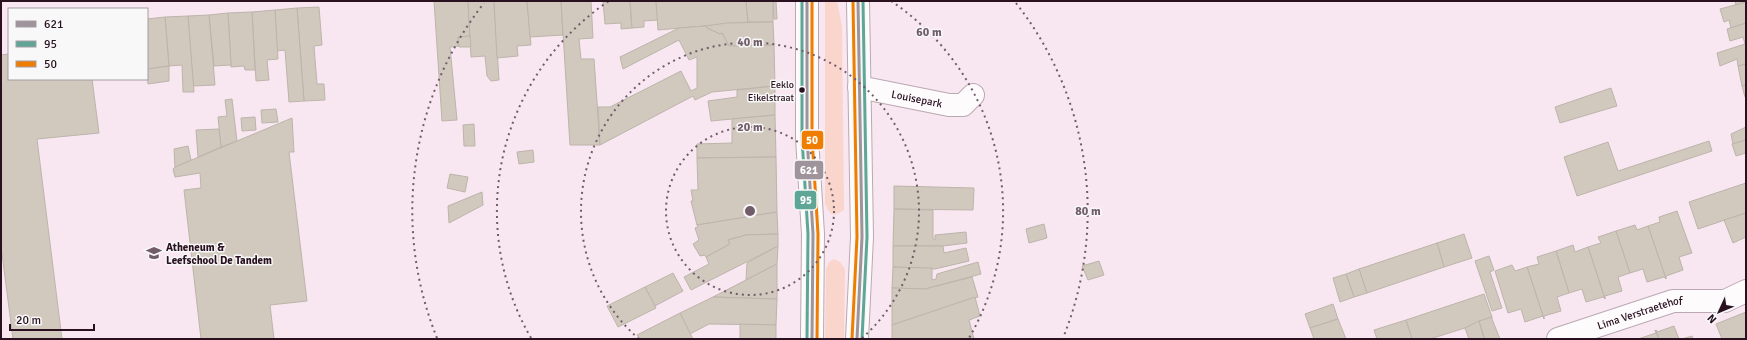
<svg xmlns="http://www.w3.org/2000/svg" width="1747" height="340" font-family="Signika,sans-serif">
<rect width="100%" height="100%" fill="#f8e7f0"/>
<g fill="#fad5cc">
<path d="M825 1H837L842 26 844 210 835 215C829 213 827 209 825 203Z"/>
<path d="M834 259 840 262 845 269 844 339H825L826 269 829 262Z"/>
</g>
<g fill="#d1c8be" stroke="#bdb4ab">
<path d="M434 1H468L470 36 458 37 459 46 450 47 457 120 442 121Z"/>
<path d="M468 1H494L499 80 491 81 487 76 485 56 471 57Z"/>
<path d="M494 1H527L531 45 517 46 518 56 497 58Z"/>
<path d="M527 1H561L563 35 530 37Z"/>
<path d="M561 1H591L593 38 579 39 581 59H594L600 145H570Z"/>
<path d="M603 1H630L632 28 621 29V23L605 24Z"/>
<path d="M630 1H656L658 20 644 21V27L632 28Z"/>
<path d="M656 1H746L748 22 658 30Z"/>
<path d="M746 1H773V22H748Z"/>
<path d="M773 1H776L777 19H774Z"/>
<path d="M1735 1H1746V2L1736 5Z"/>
<path d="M1746 2V23L1731 28 1729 20 1724 22 1720 9Z"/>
<path d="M319 7 322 45 314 46 317 84H324L325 100 304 101 297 8Z"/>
<path d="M297 8 304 101 289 102 285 50 277 51 275 10Z"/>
<path d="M275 10 278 59 267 60 269 80 256 81 252 12Z"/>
<path d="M252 12 255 70H245L244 66 231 67 228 13Z"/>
<path d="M228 13 231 65 214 66 209 15Z"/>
<path d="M209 15 215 85 193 86 188 16Z"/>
<path d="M188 16 194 92H183L182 65 169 66 165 17Z"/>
<path d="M165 17 169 66 147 69V19Z"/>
<path d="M773 22 774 45 729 46 722 33 720 34 709 29 705 26 727 23Z"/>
<path d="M1746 23V44H1745L1743 37 1730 41 1727 29Z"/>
<path d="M705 26 709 29 720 34 722 33 729 46 774 45 775 86 712 92 695 100 693 96 600 145 598 107H610L681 71 691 91 697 88V57L689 60 679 40 623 69 620 57 679 28Z"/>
<path d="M470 36 471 47H459L458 37Z"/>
<path d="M1745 44H1746V64L1738 66 1737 59 1720 66 1717 53Z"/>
<path d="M9 54V79H92L99 133 37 139 62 339H13L1 246V55Z"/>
<path d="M1746 64V85L1742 86 1738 66Z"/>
<path d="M169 66V81L148 84 147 69Z"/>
<path d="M1746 85V97H1745L1742 86Z"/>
<path d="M775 86V115L711 121 708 101 737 97V90Z"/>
<path d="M1611 88 1617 106 1560 123 1555 107Z"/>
<path d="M232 99 237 141 221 147 218 117 227 116 225 100Z"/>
<path d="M276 109 278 122 262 123 261 110Z"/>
<path d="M775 115 776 157 697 158V144L732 143V119Z"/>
<path d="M255 117 256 130 242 131 241 118Z"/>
<path d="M292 118 294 152H289L307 301 270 305 274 339H201L184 190 201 188 200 173 175 177 173 169 175 167Z"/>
<path d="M474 124 475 146H464L463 125Z"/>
<path d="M1746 127V140L1733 144 1731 134Z"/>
<path d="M219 129 221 147 198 157 196 130Z"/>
<path d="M1746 140V153L1736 156 1732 144Z"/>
<path d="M1709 141 1712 151 1577 196 1564 157 1608 142 1618 171Z"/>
<path d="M188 146 191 160 175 167 174 149Z"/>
<path d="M533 150 534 162 519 164 517 152Z"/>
<path d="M776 157 777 212 697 225 691 201H693L691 190H698L697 158Z"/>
<path d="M450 174 468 177 465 192 447 188Z"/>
<path d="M1746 183V213L1698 229 1689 202Z"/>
<path d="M894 186 974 188 973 210 894 209Z"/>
<path d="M482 192 483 205 449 223 448 206Z"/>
<path d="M894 209 933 210V239L935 240V235L966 232 967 243 943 246H893Z"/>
<path d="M1677 211 1692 253 1679 257 1683 270 1666 276V279L1648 226 1660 222 1659 217Z"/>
<path d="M777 212 778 234 746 235 728 240 730 244 706 257 705 255 700 256 693 244 699 240 695 228 698 227 697 225Z"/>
<path d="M1746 213V237L1733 243 1724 220Z"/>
<path d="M1044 224 1047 238 1029 243 1026 229Z"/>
<path d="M1635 225 1637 230 1648 226 1666 279 1664 277 1647 282 1643 269 1630 273 1616 231Z"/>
<path d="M1616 231 1630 273 1618 277 1622 291 1605 296V299L1588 247 1601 243 1598 237Z"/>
<path d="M778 234V246L691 290 684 277 709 264 706 257 730 244 728 240 746 235Z"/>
<path d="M1464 234 1472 258 1444 267 1437 243Z"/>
<path d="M1437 243 1444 267 1367 293 1359 269Z"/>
<path d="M1573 245 1575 252 1588 247 1605 299 1603 297 1586 302 1582 289 1569 293 1556 251Z"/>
<path d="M778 246 777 264 746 280 747 263Z"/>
<path d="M893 246H943L944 253 966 248 969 261 935 269 893 267Z"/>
<path d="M1556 251 1569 293 1557 297 1561 311 1544 316V319L1527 267 1539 264 1537 257Z"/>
<path d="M1489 256 1494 270 1490 272 1502 308 1492 311 1475 261Z"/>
<path d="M1099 261 1104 275 1088 280 1082 266Z"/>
<path d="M978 262 981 274 925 289 892 288 893 267 932 268V280L936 279 937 274Z"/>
<path d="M777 264V299L713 297 746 280Z"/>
<path d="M1512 265 1515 271 1527 267 1544 319 1543 316 1525 322 1521 309 1508 313 1495 271Z"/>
<path d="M1359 269 1367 293 1354 297 1346 274Z"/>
<path d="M673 273 683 291 655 306 645 287Z"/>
<path d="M1346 274 1354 297 1340 302 1333 278Z"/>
<path d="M972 277 978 297 892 325V288L925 289Z"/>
<path d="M645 287 656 308 618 327 607 306Z"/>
<path d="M1484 294 1492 317 1465 328 1430 339H1412L1406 320Z"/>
<path d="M713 297 777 299 776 325 709 324 690 334 680 313Z"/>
<path d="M975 297 980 316 969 320 974 339H892V325Z"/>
<path d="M1333 304 1338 319 1310 328 1305 314Z"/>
<path d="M1746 312V339H1722L1716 324Z"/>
<path d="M680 313 693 339H640L637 335Z"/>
<path d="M1492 317V319L1500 339H1484V337L1479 321Z"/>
<path d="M1338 319 1346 339H1314L1310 328Z"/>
<path d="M1406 320 1412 339H1377L1374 330Z"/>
<path d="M1479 321 1484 339H1469L1465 328Z"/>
<path d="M740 324 776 325V339H740Z"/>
<path d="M1674 326 1679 339H1659L1656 330 1657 332Z"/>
<path d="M1655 330 1659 339H1638L1656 333Z"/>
<path d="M1692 336 1693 339H1682Z"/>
</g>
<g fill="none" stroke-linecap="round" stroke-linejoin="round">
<g stroke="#bba8b2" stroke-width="24">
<g id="street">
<path id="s1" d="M859 87 949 105H963L973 95"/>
<path id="s2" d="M1558 339 1673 301H1725L1746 291"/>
</g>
</g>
<g stroke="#bba8b2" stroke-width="24">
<g id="primary">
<path d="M807 1V138L813 234 812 339"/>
<path d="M857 339 862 237 858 1"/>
</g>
</g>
<use href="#street" stroke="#fefbfd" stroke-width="22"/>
<use href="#primary" stroke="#fefbfd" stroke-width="22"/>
<g stroke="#f8f8f8" stroke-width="6">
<g id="bus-1">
<path d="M807 1V138L813 234 812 339"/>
<path d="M857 339 862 237 858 1"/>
</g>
</g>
<g stroke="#f8f8f8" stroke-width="6">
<g id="bus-2">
<path d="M802 1V138L808 234 807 339"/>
<path d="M862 339 867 237 863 1"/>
</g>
</g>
<g stroke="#f8f8f8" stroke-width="6">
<g id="bus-3">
<path d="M812 1V138L818 234 817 339"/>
<path d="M852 339 857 237 853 1"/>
</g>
</g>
<use href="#bus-1" stroke="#9f949b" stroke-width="3"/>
<use href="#bus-2" stroke="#5fa697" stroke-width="3"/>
<use href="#bus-3" stroke="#ef7d00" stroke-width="3"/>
</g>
<g fill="none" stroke="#715c69" stroke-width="2" stroke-dasharray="2 4">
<circle cx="750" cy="211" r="84"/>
<path d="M639 339A169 169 0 1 1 861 339"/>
<path d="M531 338A253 253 0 0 1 609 1M891 1A253 253 0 0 1 969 338"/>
<path d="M437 338A338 338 0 0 1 484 3M1016 3A338 338 0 0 1 1063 338"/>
</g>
<defs>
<g id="school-bare" transform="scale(1.2)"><path d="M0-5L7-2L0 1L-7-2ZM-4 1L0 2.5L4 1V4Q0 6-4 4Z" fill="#715c69" stroke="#f8f8f8" stroke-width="2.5" paint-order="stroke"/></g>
</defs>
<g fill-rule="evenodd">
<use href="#school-bare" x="154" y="253"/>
</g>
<circle fill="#291120" stroke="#f8f8f8" stroke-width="1.5" cx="802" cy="90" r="3.5"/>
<g text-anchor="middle" stroke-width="3" stroke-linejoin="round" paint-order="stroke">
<g font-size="10" fill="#291120" stroke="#f8f8f8" text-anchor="end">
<text x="794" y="88">Eeklo<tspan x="794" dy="13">Eikelstraat</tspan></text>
</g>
<g font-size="11" fill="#291120" stroke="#f8f8f8">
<text dy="4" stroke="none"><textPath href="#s1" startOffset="59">Louisepark</textPath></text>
<text dy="4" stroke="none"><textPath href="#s2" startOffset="86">Lima Verstraetehof</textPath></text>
</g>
<g font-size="11" font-weight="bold" fill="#291120" stroke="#f8f8f8" text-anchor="start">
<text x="166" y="251">Atheneum &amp;<tspan x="166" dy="13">Leefschool De Tandem</tspan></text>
</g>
</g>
<circle cx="750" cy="211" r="6" fill="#715c69" stroke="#f8f8f8" stroke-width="2"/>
<g font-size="12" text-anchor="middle" font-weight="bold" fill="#715c69" stroke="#f8f8f8" stroke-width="3" stroke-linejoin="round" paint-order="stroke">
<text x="929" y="36">60 m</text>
<text x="750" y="46">40 m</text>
<text x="750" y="131">20 m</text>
<text x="1088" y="215">80 m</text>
</g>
<g stroke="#f8f8f8" stroke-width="1.5">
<rect x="801" y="130" width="23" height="20" rx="4" fill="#ef7d00"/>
<rect x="794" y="160" width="30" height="20" rx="4" fill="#9f949b"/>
<rect x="794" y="190" width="23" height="20" rx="4" fill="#5fa697"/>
</g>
<g font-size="11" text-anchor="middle" font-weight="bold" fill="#fff">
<text x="812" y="144">50</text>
<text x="809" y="174">621</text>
<text x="806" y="204">95</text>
</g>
<rect width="1747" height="340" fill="none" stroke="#291120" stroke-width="4"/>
<rect x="8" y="8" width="140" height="72" fill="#f8f8f8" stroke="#a59ca2"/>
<rect x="16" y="21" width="20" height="6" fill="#9f949b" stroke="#a59ca2"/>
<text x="44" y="28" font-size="12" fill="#291120">621</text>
<rect x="16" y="41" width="20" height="6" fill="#5fa697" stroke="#a59ca2"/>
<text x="44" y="48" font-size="12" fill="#291120">95</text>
<rect x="16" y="61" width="20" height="6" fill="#ef7d00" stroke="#a59ca2"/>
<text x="44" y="68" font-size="12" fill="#291120">50</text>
<g transform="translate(1719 312) rotate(226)" stroke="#f8f8f8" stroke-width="3" paint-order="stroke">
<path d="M0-3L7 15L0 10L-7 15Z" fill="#291120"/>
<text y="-6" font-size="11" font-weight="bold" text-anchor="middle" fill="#291120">N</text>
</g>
<path d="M10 324v6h84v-6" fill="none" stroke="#291120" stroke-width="2"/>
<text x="16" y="324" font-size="12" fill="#291120" stroke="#f8f8f8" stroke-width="3" paint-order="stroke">20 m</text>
</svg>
